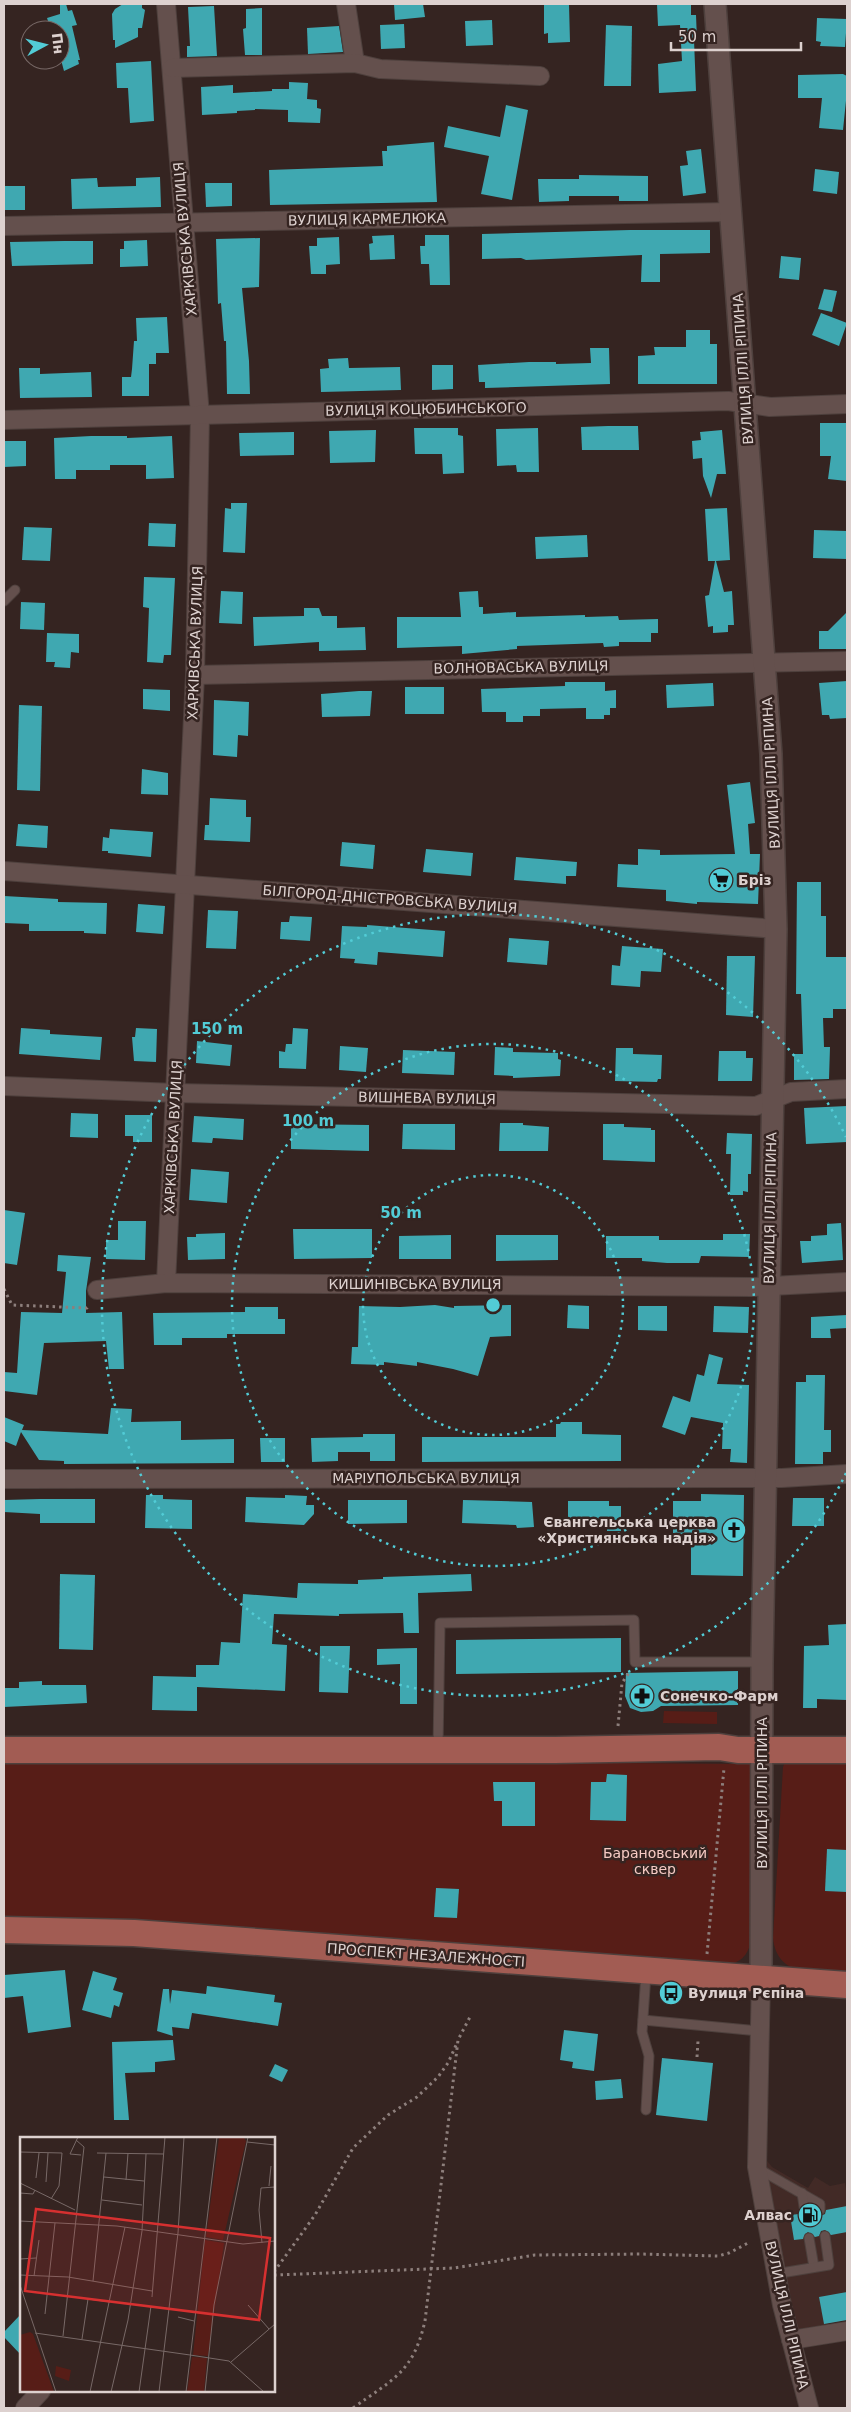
<svg xmlns="http://www.w3.org/2000/svg" width="851" height="2412" font-family="'DejaVu Sans',sans-serif">
<rect width="100%" height="100%" fill="#352421"/>
<path fill="#422a26" d="M764 2157 772 2167 808 2188 815 2177 830 2186 845 2183 847 2196V2320L825 2324 826 2329 797 2334 789 2303Z"/>
<g fill="#571d17">
<path d="M664 1711 717 1712V1724L663 1723Z"/>
<path d="M847 1757V1975C816 1972 777 1978 773 1938L783 1767 785 1762Z"/>
<path d="M165 1760 752 1764V1939C748 1952 745 1960 731 1964L93 1919 4 1918V1761Z"/>
</g>
<g fill="#3fa8b1">
<path d="M60 4H66L68 11 72 10 77 25 72 26 80 60H78L79 64 64 71 60 56V30H51L47 18 60 14Z"/>
<path d="M123 4H142V8L145 10 142 28H138V37L115 48V40H113L112 14 115 9Z"/>
<path d="M394 4H423L425 17 395 20Z"/>
<path d="M544 4H569L570 42 548 43V33L544 34Z"/>
<path d="M657 4H691V15H696L697 40H694L696 91 659 93 658 64 682 61 680 25 658 26Z"/>
<path d="M214 6 217 56 187 57V46H190L188 7Z"/>
<path d="M262 8V55H245L243 29 246 28V9Z"/>
<path d="M817 18 847 19 845 47 820 46 821 42 816 41Z"/>
<path d="M492 20 493 45 466 46 465 21Z"/>
<path d="M404 24 405 48 381 49 380 25Z"/>
<path d="M606 25 632 26 631 86H604Z"/>
<path d="M339 26 343 52 308 54 307 28Z"/>
<path d="M151 61 154 121 130 123 128 88H117L116 63Z"/>
<path d="M843 74 847 76V91L843 130 819 128 822 98H798V75Z"/>
<path d="M289 82 308 83 307 99 317 100V108L321 109 320 123 288 122V110L255 109V110L237 111V113L202 115 201 87 233 85V93L272 91V89H289Z"/>
<path d="M506 105 528 110 512 200 481 194 489 156 444 147 448 126 500 137Z"/>
<path d="M434 142 437 202 270 205 269 170 383 166 382 151H387V146Z"/>
<path d="M701 149 706 193 683 196 680 166 688 165 686 151Z"/>
<path d="M815 169 839 172 837 194 813 191Z"/>
<path d="M579 175 648 176V201H619V196H569V201L539 202 538 179H579Z"/>
<path d="M160 177 161 207 72 209 71 179 97 178 98 187 136 186V178Z"/>
<path d="M205 183H232V206L206 207Z"/>
<rect x="4" y="186" width="21" height="24"/>
<path d="M630 230H710V253L660 254V282H641L642 255 526 260 521 258 482 259V234Z"/>
<path d="M394 235 395 259 370 260 369 244 373 243 372 236Z"/>
<path d="M425 235H449L450 285H430L429 264H421L420 246H425Z"/>
<path d="M339 237 340 264 326 265V274H311L309 246H317V238Z"/>
<path d="M260 238 259 287 242 288 249 361 250 394H227L226 341H224L221 303 218 304 216 239Z"/>
<path d="M147 240 148 266 120 267V249H124V241Z"/>
<path d="M64 241H93V264L12 266 10 242Z"/>
<path d="M781 256 801 258 799 280 779 278Z"/>
<path d="M824 289 837 291 832 312 818 309Z"/>
<path d="M821 313 847 323 839 346 812 335Z"/>
<path d="M167 317 169 353H156V364H149V396H122V377H131L132 369 134 341H137L136 318Z"/>
<path d="M686 330H710V344H717V384H638V356L655 355 654 347H686Z"/>
<path d="M590 348H609L610 384 485 388V382H479L478 365 529 362H556V364L591 363Z"/>
<path d="M348 358 349 368 400 367 401 390 321 392 320 369 329 368 328 359Z"/>
<path d="M432 365H453V389L432 390Z"/>
<path d="M19 368H40V374L91 372 92 397 20 398Z"/>
<path d="M820 423H847V481L828 479 831 456H820Z"/>
<path d="M608 426H638L639 450H582L581 427Z"/>
<path d="M414 428H458V435L463 436 464 473 443 474 442 454H415Z"/>
<path d="M538 428 539 472H517L516 465 497 466 496 429Z"/>
<path d="M376 430 375 462 330 463 329 431Z"/>
<path d="M722 430 726 474H717L711 498 703 476 702 458 693 459 692 441 701 440 700 432Z"/>
<path d="M294 432V455L240 456 239 433Z"/>
<path d="M91 436H127V438L172 436 174 478 146 479V465H110V470H76V479H55L54 438Z"/>
<path d="M4 441H26V466L4 467Z"/>
<path d="M231 503H247L245 553 223 552 225 508 231 509Z"/>
<path d="M727 508 730 560 716 561 724 592 732 591 734 625H728V632L713 633V626L708 627 705 596 709 595 715 561H708L705 509Z"/>
<path d="M149 523 176 524 175 547 148 546Z"/>
<path d="M24 527 52 528 50 561 22 560Z"/>
<path d="M814 530 847 531V559L813 558Z"/>
<path d="M587 535 588 557 536 559 535 537Z"/>
<path d="M144 577 175 578 171 655H164L163 663 147 662 149 608 143 607Z"/>
<path d="M221 591 243 592 242 624 219 623Z"/>
<path d="M478 591 479 607H483V614L516 612V617L585 615V617L618 616 619 620 658 619V633H651V642H619V646L604 647 603 643 517 646V649L462 654V646L397 648V617H461L459 592Z"/>
<path d="M21 602 45 603 44 630 20 629Z"/>
<path d="M304 608H319L322 616H337V628L365 627 366 650 319 651V642L254 646 253 617 304 616Z"/>
<path d="M847 612V649H819V631H828Z"/>
<path d="M47 633 79 634V653L71 652 70 668 54 667 55 662H46Z"/>
<path d="M847 681V718L830 719 829 715H822L819 683Z"/>
<path d="M565 682H605V691L616 690V708H610V715H604V719H586V708L540 709V716H523V722H506V712H482L481 689 565 686Z"/>
<path d="M713 683 714 706 667 708 666 685Z"/>
<rect x="405" y="687" width="39" height="27"/>
<path d="M143 689 170 690V711L143 709Z"/>
<path d="M359 691H372L370 716 322 717 321 694Z"/>
<path d="M214 700 249 702 248 736 238 735 237 757 213 755Z"/>
<path d="M19 705 42 706 40 791 17 790Z"/>
<path d="M142 769 168 773V795L141 794Z"/>
<path d="M750 782 755 823 748 824 750 854H760L758 904 697 902V904L666 901V890L617 887 618 864 638 865V849L660 850V855L735 854 727 785Z"/>
<path d="M210 798 246 800V817H251L250 842 204 840 205 825H209Z"/>
<path d="M18 824 48 826 47 848 16 846Z"/>
<path d="M110 829 153 832 151 857 108 853V851H102L103 837 109 838Z"/>
<path d="M342 842 375 845 373 869 340 866Z"/>
<path d="M426 849 473 853 471 876 423 872Z"/>
<path d="M516 857 577 862 576 876H566V884L514 880Z"/>
<path d="M797 882H821V916H826V957H847L846 1009H833V1018H823L824 1047H830L829 1079 794 1080V1054H803L801 994H796Z"/>
<path d="M4 896 58 899V902L107 903 106 934 84 933V931H29V924L4 923Z"/>
<path d="M138 904 165 906 163 934 136 932Z"/>
<path d="M208 910 238 911 236 949 206 948Z"/>
<path d="M290 916 312 917 310 941 280 939 281 922H289Z"/>
<path d="M367 925 445 931 443 957 378 952 377 965 354 963 355 959 340 958 342 926 367 927Z"/>
<path d="M509 938 549 941 547 965 507 962Z"/>
<path d="M622 946 663 949 661 972 641 971 640 987 611 985 612 965 620 966Z"/>
<path d="M727 956H755L753 1017 726 1015Z"/>
<path d="M21 1028 50 1030V1034L102 1037 100 1060 19 1054Z"/>
<path d="M136 1028 157 1029 156 1062 134 1061 132 1037H135Z"/>
<path d="M293 1028 308 1029 306 1069 279 1068V1051L285 1052 286 1044H292Z"/>
<path d="M197 1041 232 1045 230 1066 196 1063Z"/>
<path d="M340 1046 368 1048 366 1072 339 1070Z"/>
<path d="M495 1047 513 1048V1052L558 1053V1059L561 1060 560 1076 513 1078V1076L494 1075Z"/>
<path d="M616 1048H633V1054L662 1055 661 1079H658L657 1082 615 1081Z"/>
<path d="M403 1050 455 1052 454 1075 402 1073Z"/>
<path d="M719 1051H746V1058H753L752 1081H718Z"/>
<path d="M847 1106V1142L806 1144 804 1108Z"/>
<path d="M71 1113 98 1114V1138L70 1137Z"/>
<path d="M125 1115H152V1142H133V1136H125Z"/>
<path d="M194 1116 244 1119 243 1140 213 1138 212 1143 192 1142Z"/>
<path d="M500 1123H523V1125L549 1127 548 1151H499Z"/>
<path d="M291 1124 369 1125V1151L291 1149Z"/>
<path d="M403 1124H455V1150L402 1149Z"/>
<path d="M603 1124H624V1127L651 1128V1130H655V1162L603 1160Z"/>
<path d="M727 1133 752 1134 751 1174H748V1192L743 1191V1195H730L731 1154H726Z"/>
<path d="M191 1169 229 1172 227 1203 189 1200Z"/>
<path d="M4 1210 25 1213 17 1265 4 1263Z"/>
<path d="M118 1221H146L145 1260 106 1259V1240H118Z"/>
<path d="M841 1223 843 1260 802 1263 800 1241H811V1236L827 1235V1224Z"/>
<path d="M293 1229H372V1258L294 1259Z"/>
<path d="M225 1233V1259L188 1260 187 1237H196V1234Z"/>
<path d="M723 1234H750L749 1257 701 1256 699 1263H667L642 1261V1258H606V1236H659V1240H723Z"/>
<path d="M451 1235V1259H399V1236Z"/>
<path d="M496 1235H558V1260L496 1261Z"/>
<path d="M58 1255 91 1257 86 1291V1313L122 1312 124 1369H109L106 1341 44 1343 37 1395 4 1391V1372L17 1373 21 1312 62 1313 66 1272 57 1271Z"/>
<path d="M435 1305 454 1308V1306L511 1305V1336L490 1337 478 1376 453 1369 417 1362V1366L384 1362V1365L351 1364 352 1347H358L359 1306 400 1307Z"/>
<path d="M568 1305 589 1306V1329L567 1328Z"/>
<path d="M638 1306H667V1331L638 1330Z"/>
<path d="M714 1306 749 1307 748 1333 713 1332Z"/>
<path d="M245 1307H278V1319H285V1334H227V1338H182V1345H154L153 1313 245 1312Z"/>
<path d="M847 1315V1328L830 1329 831 1338H811V1317Z"/>
<path d="M709 1354 723 1358 717 1384 749 1385 747 1463 730 1462 731 1449H722L723 1423 691 1417 685 1435 662 1427 673 1396 690 1402 697 1374 704 1376Z"/>
<path d="M806 1375H825L824 1430H831V1452H823V1464H795L796 1382H806Z"/>
<path d="M111 1408 132 1409 131 1422 181 1421V1440L234 1439V1463L64 1464V1461L39 1460 21 1432 16 1446 4 1441V1417L24 1425 22 1430 108 1434Z"/>
<path d="M561 1422H582V1434L621 1435V1461L422 1462V1437H556V1424H560Z"/>
<path d="M363 1434H395V1461H370V1452H338V1461L312 1462 311 1438 363 1437Z"/>
<path d="M260 1438H285V1462H261Z"/>
<path d="M701 1494 744 1495 743 1576 691 1575V1544H673V1501H701Z"/>
<path d="M146 1495H163V1499L192 1500V1529L145 1528Z"/>
<path d="M285 1495 307 1496 306 1505H314V1514L304 1525 245 1522 246 1497 285 1498Z"/>
<path d="M793 1498H824V1526H792Z"/>
<path d="M40 1499H95V1523H40V1514L4 1512V1500Z"/>
<path d="M348 1500H407V1523L348 1524Z"/>
<path d="M463 1500 532 1502 534 1527 517 1528 516 1525 462 1523Z"/>
<path d="M568 1501H609V1506H621V1531H607V1523L568 1524Z"/>
<path d="M60 1574 95 1575 93 1650 59 1649Z"/>
<path d="M471 1574 472 1591 418 1593 419 1633H404L403 1613 339 1614V1616L274 1614 272 1644 287 1645 285 1691 197 1687V1711L152 1710 153 1676 196 1677V1665H219L221 1642 240 1643 243 1594 297 1598 298 1583 358 1584V1580L383 1579V1577Z"/>
<path d="M847 1624V1700L817 1699V1708H803L804 1646 829 1645 828 1625Z"/>
<path d="M621 1638V1672L456 1674V1640Z"/>
<path d="M320 1646H350L348 1693 319 1692Z"/>
<path d="M417 1648V1704H400V1664L377 1665V1649Z"/>
<path d="M738 1671V1705L661 1706 653 1711 641 1712 630 1708 625 1696 626 1673Z"/>
<path d="M42 1681V1685H86L87 1703 4 1707V1688H19V1682Z"/>
<path d="M607 1774 627 1775 626 1821 590 1820 591 1782H606Z"/>
<path d="M493 1782H535V1826H502V1801H494Z"/>
<path d="M827 1849 847 1850V1892L825 1891Z"/>
<path d="M436 1888 459 1889 457 1918 434 1917Z"/>
<path d="M65 1970 71 2027 28 2033 23 1996 4 1998V1975Z"/>
<path d="M93 1971 117 1978 113 1990 123 1993 119 2007 114 2005 111 2018 82 2010Z"/>
<path d="M207 1986 275 1995 274 2002 282 2003 278 2026 192 2013 189 2029 172 2027 173 2036 157 2031 163 1989H169L170 2004 172 1990 206 1994Z"/>
<path d="M564 2030 598 2034 594 2071 572 2068 573 2062 560 2060Z"/>
<path d="M173 2040 175 2060 155 2062V2072L125 2073 129 2120H114L112 2042Z"/>
<path d="M662 2058 713 2063 707 2121 656 2115Z"/>
<path d="M275 2064 288 2070 282 2082 269 2076Z"/>
<path d="M621 2079 623 2098 596 2100 595 2081Z"/>
<path d="M847 2206V2232L831 2235 825 2230 821 2231 819 2236 815 2237 808 2232 805 2234 803 2239 794 2240 790 2215 799 2214 802 2219H806L811 2216V2212L820 2216 825 2214 826 2210Z"/>
<path d="M847 2292V2320L824 2324 819 2297Z"/>
<path d="M21 2314V2355L4 2337V2332Z"/>
</g>
<g fill="none" stroke-linecap="round" stroke-linejoin="round">
<g stroke="#4e403d" stroke-width="11">
<g id="service">
<path d="M4 601 15 590"/>
<path d="M438 1749 440 1623 634 1620 635 1662H761"/>
<path d="M643 2020 759 2031"/>
<path d="M646 2110 649 2056 642 2032 646 1974"/>
<path d="M757 2168 820 2204V2210"/>
<path d="M802 2193 805 2213"/>
<path d="M809 2238 814 2267"/>
<path d="M775 2274 829 2265 825 2236"/>
</g>
</g>
<g stroke="#4e403d" stroke-width="20">
<g id="minor">
<path d="M166 4 200 415 195 675 166 1283"/>
<path d="M346 4 355 63"/>
<path d="M172 68 355 63 380 69 540 76"/>
<path d="M4 226 731 212"/>
<path d="M4 420 728 401 770 407 847 404"/>
<path d="M195 675 847 661"/>
<path d="M4 871 776 929"/>
<path d="M4 1086 175 1093 756 1106 791 1092 847 1089"/>
<path d="M97 1290 166 1283 753 1287 847 1282"/>
<path d="M4 1479 782 1478 847 1474"/>
<path d="M761 1979 757 2167 782 2305 809 2408"/>
<path d="M791 2340 847 2331"/>
<path d="M25 2408 41 2391"/>
</g>
</g>
<g stroke="#4e403d" stroke-width="24">
<path id="tertiary" d="M715 4 771 754 776 929 762 1662 761 1979"/>
</g>
<g stroke="#4e403d" stroke-width="29">
<g id="primary">
<path d="M4 1750H555L719 1747 738 1750H847"/>
<path d="M4 1930 134 1933 847 1985"/>
</g>
</g>
<g stroke="#8d7f7c" stroke-width="3" stroke-dasharray="2.5 4" stroke-linecap="butt">
<path d="M4 1289 12 1305 87 1308 89 1305"/>
<path d="M618 1726 622 1683 630 1671"/>
<path d="M707 1954 724 1768"/>
<path d="M697 2057 698 2041"/>
<path d="M274 2272 315 2215 353 2148 388 2115 417 2097 438 2077 448 2063 457 2043"/>
<path d="M274 2275 454 2268 535 2255 640 2254 718 2256 729 2253 750 2242"/>
<path d="M353 2408C393 2379 413 2373 425 2321L458 2040 471 2015"/>
</g>
<use href="#service" stroke="#64504d" stroke-width="9"/>
<use href="#minor" stroke="#64504d" stroke-width="18"/>
<use href="#tertiary" stroke="#64504d" stroke-width="21"/>
<use href="#primary" stroke="#a25c53" stroke-width="26"/>
</g>
<g fill="none" stroke="#52ccd6" stroke-width="2.5" stroke-dasharray="2.5 5">
<circle cx="493" cy="1305" r="130"/>
<circle cx="493" cy="1305" r="261"/>
<path d="M846 1473A391 391 0 1 1 846 1137"/>
</g>
<defs>
<g id="supermarket-disc" transform="scale(1.25)"><circle r="9.5" fill="#52ccd6" stroke="#352421"/><path d="M-6-5.5h2.5l.6 2H6L4.5 2H-2.5L-4.4-4H-6ZM-1.5 3.2a1.3 1.3 0 1 0 .1 0ZM3 3.2a1.3 1.3 0 1 0 .1 0Z" fill="#111"/></g>
<g id="church-disc" transform="scale(1.25)"><circle r="9.5" fill="#52ccd6" stroke="#352421"/><path d="M-1.2-6h2.4v3.5h3.3v2.4h-3.3V6h-2.4V-.1h-3.3v-2.4h3.3Z" fill="#111"/></g>
<g id="pharmacy-disc" transform="scale(1.25)"><circle r="9.5" fill="#52ccd6" stroke="#352421"/><path d="M-2-6h4v4h4v4h-4v4h-4v-4h-4v-4h4Z" fill="#111"/></g>
<g id="bus-disc" transform="scale(1.25)"><circle r="9.5" fill="#52ccd6" stroke="#352421"/><path d="M-5-6H5V4H4V6H2V4H-2V6H-4V4H-5ZM-3.5-4V0h7V-4ZM-3.5 1.2v1.5H-2V1.2ZM2 1.2v1.5H3.5V1.2Z" fill="#111"/></g>
<g id="fuel-disc" transform="scale(1.25)"><circle r="9.5" fill="#52ccd6" stroke="#352421"/><path d="M-5.5-6h7V0h2V4h1.3V-2.5L3-4.5l.8-.8L6-3V5H2.5V1h-1V6h-7ZM-4.2-4.7v3.2H.2V-4.7Z" fill="#111"/></g>
</defs>
<g fill-rule="evenodd">
<use href="#supermarket-disc" x="721" y="880"/>
<use href="#church-disc" x="734" y="1530"/>
<use href="#pharmacy-disc" x="642" y="1696"/>
<use href="#bus-disc" x="671" y="1993"/>
<use href="#fuel-disc" x="810" y="2215"/>
</g>
<g text-anchor="middle" stroke-width="5" stroke-linejoin="round" paint-order="stroke">
<g font-size="14" fill="#ddd1cf" stroke="#352421">
<text transform="translate(367 219) rotate(-1)" y="5">ВУЛИЦЯ КАРМЕЛЮКА</text>
<text transform="translate(185 239) rotate(-95)" y="5">ХАРКІВСЬКА ВУЛИЦЯ</text>
<text transform="translate(743 369) rotate(-94)" y="5">ВУЛИЦЯ ІЛЛІ РІПИНА</text>
<text transform="translate(426 409) rotate(-1)" y="5">ВУЛИЦЯ КОЦЮБИНСЬКОГО</text>
<text transform="translate(195 643) rotate(-88)" y="5">ХАРКІВСЬКА ВУЛИЦЯ</text>
<text transform="translate(521 667) rotate(-1)" y="5">ВОЛНОВАСЬКА ВУЛИЦЯ</text>
<text transform="translate(771 773) rotate(-93)" y="5">ВУЛИЦЯ ІЛЛІ РІПИНА</text>
<text transform="translate(390 899) rotate(4)" y="5">БІЛГОРОД-ДНІСТРОВСЬКА ВУЛИЦЯ</text>
<text transform="translate(427 1098) rotate(1)" y="5">ВИШНЕВА ВУЛИЦЯ</text>
<text transform="translate(173 1137) rotate(-87)" y="5">ХАРКІВСЬКА ВУЛИЦЯ</text>
<text transform="translate(770 1208) rotate(-89)" y="5">ВУЛИЦЯ ІЛЛІ РІПИНА</text>
<text x="415" y="1289">КИШИНІВСЬКА ВУЛИЦЯ</text>
<text x="426" y="1483">МАРІУПОЛЬСЬКА ВУЛИЦЯ</text>
<text transform="translate(762 1793) rotate(-90)" y="5">ВУЛИЦЯ ІЛЛІ РІПИНА</text>
<text transform="translate(426 1955) rotate(4)" y="5">ПРОСПЕКТ НЕЗАЛЕЖНОСТІ</text>
<text transform="translate(787 2315) rotate(77)" y="5">ВУЛИЦЯ ІЛЛІ РІПИНА</text>
</g>
<g font-size="14" font-weight="bold" fill="#ddd1cf" stroke="#352421" text-anchor="start">
<text x="738" y="885">Бріз</text>
<text x="716" y="1527" text-anchor="end">Євангельська церква<tspan x="716" dy="16">«Християнська надія»</tspan></text>
<text x="660" y="1701">Сонечко-Фарм</text>
<text x="688" y="1998">Вулиця Рєпіна</text>
<text x="792" y="2220" text-anchor="end">Алвас</text>
</g>
<g font-size="14" fill="#f5cac3" stroke="#352421">
<text x="655" y="1858">Барановський<tspan x="655" dy="16">сквер</tspan></text>
</g>
</g>
<g transform="translate(20 2137)">
<rect width="255" height="255" fill="#352421"/>
<path d="M199 1H224L226 4 203 103 186 100ZM185 103 204 106 188 219 173 218ZM10 195 13 197 34 255H0V198ZM172 220 187 221 184 255H167ZM36 229 51 233 49 244 35 239Z" fill="#571d17"/>
<path fill="none" stroke="#786967" stroke-width="1" d="M58 0 50 17 61 18M227 5 255 8M0 15 42 16 39 49 31 62M77 16 144 17M84 40 124 44M16 41 19 16M106 43 108 16M26 45 28 16M0 46 55 73M249 49 251 29M0 56 13 57 15 53M82 63 122 68M0 84 97 89 223 107 255 104M242 106 239 73 241 51 255 50M0 122 16 121M0 138 48 140 132 154M14 139 19 103M73 144 86 16M0 148 36 255M132 160 145 0M228 168 249 192M25 177 35 86M158 180 174 184M15 196 170 218M43 199 64 10 56 3M62 202 68 162 90 165M170 218 209 224 244 255M211 225 255 187M70 255 105 90M91 255 108 183 122 94 126 17M119 255 131 169M139 255 158 96 164 0M166 255 197 0M185 255 194 168 228 0"/>
<path fill="#d63030" fill-opacity="0.15" stroke="#d63030" stroke-width="2.5" d="M16 72 250 101 239 183 5 154Z"/>
<rect width="255" height="255" fill="none" stroke="#ddd1cf" stroke-width="2.5"/>
</g>
<circle cx="493" cy="1305" r="8" fill="#52ccd6" stroke="#352421" stroke-width="2.5"/>
<g font-size="15" text-anchor="middle" font-weight="bold" fill="#52ccd6" stroke="#352421" stroke-width="5" stroke-linejoin="round" paint-order="stroke">
<text x="217" y="1034">150 m</text>
<text x="308" y="1126">100 m</text>
<text x="401" y="1218">50 m</text>
</g>
<rect width="851" height="2412" fill="none" stroke="#ddd1cf" stroke-width="10"/>
<g transform="translate(45 45) rotate(83)"><circle r="24" fill="#352421" stroke="#786967"/>
<path d="M0-4L9 19L0 12L-9 19Z" fill="#52ccd6"/>
<text y="-8" font-size="14" font-weight="bold" text-anchor="middle" fill="#ddd1cf">Пн</text>
</g>
<path d="M671 42v8h130v-8" fill="none" stroke="#ddd1cf" stroke-width="2.5"/>
<text x="678" y="42" font-size="15" fill="#ddd1cf" stroke="#352421" stroke-width="4" paint-order="stroke">50 m</text>
</svg>
